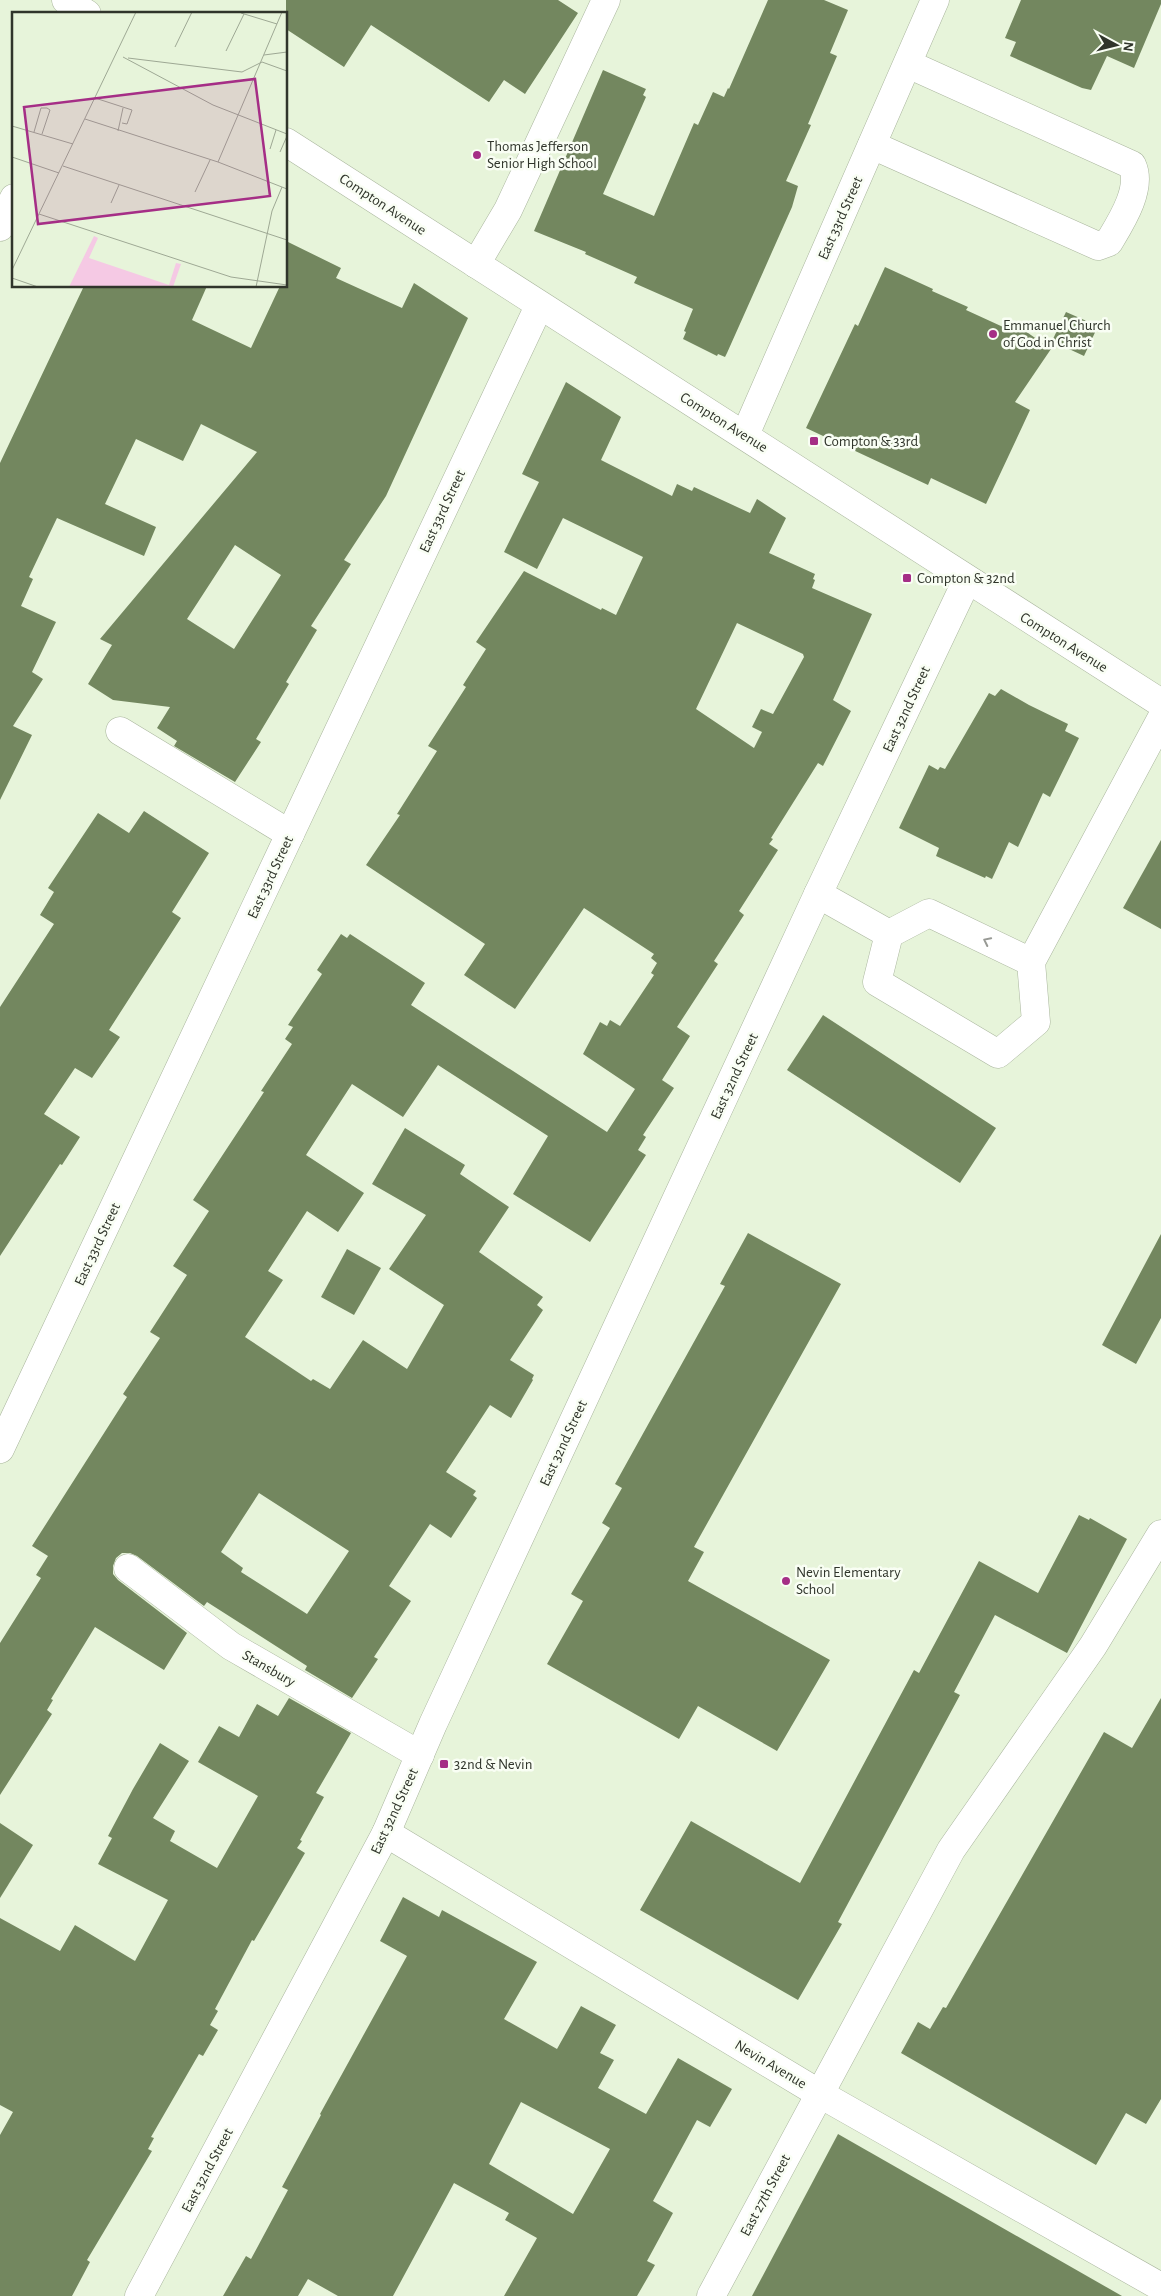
<svg xmlns="http://www.w3.org/2000/svg" width="1161" height="2296" font-family="'Alegreya Sans',sans-serif">
<rect width="100%" height="100%" fill="#e7f4da"/>
<g fill="#73875f" fill-rule="evenodd">
<path d="M286 0H558L578 13 525 94 504 80 489 102 371 25 344 67 286 29Z"/>
<path d="M768 0H824L848 10 830 53 837 56 808 124 811 125 786 181 798 186 792 207 727 353 725 357 718 354 717 356 683 339 686 332 684 331 693 309 634 283 637 277 585 254 586 252 534 231 603 70 646 89 643 95 646 97 603 194 654 216 694 123 698 125 713 92 724 97 728 88 729 89Z"/>
<path d="M1021 0H1161V4L1134 68 1107 56 1091 90 1082 88 1010 56 1016 42 1005 38Z"/>
<path d="M286 241 341 268 336 278 402 308 414 283 468 318 386 496 344 560 351 564 311 626 317 630 286 682 289 684 256 739 261 742 235 782 174 746 177 741 157 728 170 707 113 700 88 684 112 645 100 639 257 452 201 424 183 461 136 439 105 504 156 527 144 556 57 518 29 577 33 579 21 606 56 622 32 672 43 679 13 726 32 735 0 800V463L84 286H207L192 320 251 348 280 286H286ZM235 545 281 575 234 649 187 619Z"/>
<path d="M885 267 933 289 932 291 968 307 966 310 1014 332 1018 326 1051 349 1015 402 1030 410 986 504 931 478 928 485 806 428 855 324 858 326Z"/>
<path d="M1066 312 1098 326 1084 356 1052 341Z"/>
<path d="M566 382 621 417 601 460 672 496 677 484 692 491 694 487 750 513 757 499 786 518 769 553 815 574 813 579 815 580 812 588 872 614 833 700 851 711 823 766 818 763 771 838 773 839 769 844 778 850 739 911 744 915 714 961 718 964 677 1027 690 1036 662 1080 674 1088 643 1135 646 1137 638 1150 646 1155 590 1242 513 1194 548 1136 438 1065 403 1117 352 1084 306 1155 364 1193 338 1232 307 1211 268 1271 283 1280 245 1337 311 1381 313 1379 330 1389 363 1340 407 1369 444 1305 389 1269 426 1215 372 1184 405 1128 465 1165 460 1174 509 1207 479 1252 543 1297 537 1305 543 1310 510 1360 534 1375 532 1379 533 1380 511 1418 490 1405 446 1472 476 1491 473 1495 477 1498 451 1538 430 1524 389 1586 411 1601 374 1657 378 1659 352 1698 305 1670 307 1666 207 1602 204 1606 137 1556 130 1553H122L116 1558 113 1566V1574L118 1580 187 1633 164 1670 95 1627 51 1699 53 1700 47 1710 52 1714 0 1795V1643L41 1578 36 1575 48 1556 32 1546 127 1397 123 1394 160 1338 150 1332 187 1275 173 1266 209 1211 193 1200 264 1092 261 1091 292 1044 285 1039 293 1027 288 1025 322 974 317 970 341 934 347 938 350 934 425 983 411 1005 607 1132 635 1089 583 1054 600 1022 607 1026 610 1020 620 1026 654 975 651 973 657 963 651 958 654 954 584 908 515 1009 464 975 485 944 366 865 400 815 397 814 437 751 428 746 466 687 463 685 486 649 476 642 524 571 601 610 602 608 616 615 643 557 563 518 537 569 504 552 539 482 522 474ZM737 623 803 654 804 657 773 714 761 709 752 727 762 732 754 748 696 709ZM259 1493 349 1551 307 1614 241 1572 243 1568 221 1552Z"/>
<path d="M1001 689 1029 705 1068 724 1065 731 1079 738 1050 797 1043 793 1018 847 1009 842 992 879 986 876 985 878 936 856 939 848 899 828 929 765 938 770 940 767 945 769 989 693 995 696Z"/>
<path d="M144 811 209 853 172 912 181 918 109 1030 120 1037 92 1078 75 1068 44 1114 80 1137 62 1165 60 1164 0 1256V1007L54 924 40 915 54 892 48 888 98 813 129 833Z"/>
<path d="M1161 840V929L1123 908Z"/>
<path d="M823 1015 996 1128 960 1183 787 1070Z"/>
<path d="M748 1233 841 1284 694 1547 704 1552 688 1581 830 1660 777 1751 698 1706 679 1739 547 1664 583 1601 571 1594 610 1528 602 1523 622 1488 615 1484 725 1286 720 1284Z"/>
<path d="M1161 1234V1318L1136 1364 1102 1345Z"/>
<path d="M347 1249 381 1268 354 1315 321 1297Z"/>
<path d="M1079 1515 1089 1520 1090 1518 1127 1539 1067 1653 995 1615 954 1692 960 1695 838 1922 842 1924 798 2000 640 1910 691 1821 800 1883 914 1670 919 1673 979 1561 1038 1593Z"/>
<path d="M289 1698 351 1733 316 1793 324 1797 300 1840 302 1841 297 1848 305 1853 254 1941 252 1940 215 2009 218 2011 210 2025 218 2030 203 2056 199 2054 151 2137 154 2138 148 2149 152 2151 87 2260 90 2262 72 2296H0V2135L13 2112 0 2105V1918L60 1951 75 1925 135 1961 168 1900 98 1864 112 1838 108 1836 133 1789 160 1743 189 1761 153 1818 175 1831 170 1841 217 1868 258 1796 198 1762 219 1726 239 1737 257 1704 278 1716Z"/>
<path d="M1161 1698V2099L1146 2124 1126 2113 1096 2165 901 2053 918 2022 930 2029 943 2007 946 2008 1104 1732 1132 1748Z"/>
<path d="M0 1823 33 1845 0 1898Z"/>
<path d="M403 1897 439 1917 442 1910 537 1962 504 2019 557 2049 581 2006 616 2025 600 2053 614 2060 598 2088 646 2114 678 2058 732 2089 710 2127 697 2120 653 2201 673 2213 647 2261 655 2265 637 2296H504L537 2238 505 2220 509 2213 454 2183 393 2296H338L308 2279 298 2296H223L246 2256 251 2259 288 2190 282 2187 321 2115 320 2114 407 1956 380 1941ZM521 2102 610 2149 573 2214 489 2164Z"/>
<path d="M838 2134 1122 2296H752Z"/>
</g>
<g fill="none" stroke-linecap="round" stroke-linejoin="round">
<g stroke="#a9b59d" stroke-width="29">
<g id="minor">
<path d="M66 0 87 14"/>
<path d="M286 142 1161 703"/>
<path d="M872 145 1098 246 1109 242C1121 222 1143 188 1132 165L908 64"/>
<path d="M0 227 14 198"/>
<path d="M476 264 508 210 606 0"/>
<path d="M745 435 935 0"/>
<path d="M120 731 290 834"/>
<path d="M818 894 889 934"/>
<path d="M1031 962 929 913 889 934 877 982 998 1054 1036 1022 1031 962 1161 719"/>
<path d="M0 1449 539 306"/>
<path d="M128 1568 231 1646 420 1755"/>
<path d="M386 1833 820 2094 1161 2287"/>
<path d="M139 2296 386 1833 433 1724 818 894 967 580"/>
<path d="M711 2296 951 1850 1093 1646 1161 1534"/>
</g>
</g>
<use href="#minor" stroke="#fff" stroke-width="28"/>
</g>
<defs><path id="oneway-chevron" d="M-2-3.5L2.5 0L-2 3.5" fill="none" stroke-width="1.6" stroke-linecap="round" stroke-linejoin="round" transform="scale(1.25)"/></defs>
<use stroke="#989a95" href="#oneway-chevron" transform="translate(987 941) rotate(-154)"/>
<g fill="#a52e86" stroke="#f9fef4" stroke-width="2">
<circle cx="477" cy="155" r="5"/>
<circle cx="993" cy="334" r="5"/>
<rect x="809" y="436" width="10" height="10" rx="2.5"/>
<rect x="902" y="573" width="10" height="10" rx="2.5"/>
<circle cx="786" cy="1581" r="5"/>
<rect x="439" y="1759" width="10" height="10" rx="2.5"/>
</g>
<g text-anchor="middle" stroke-width="5" stroke-linejoin="round" paint-order="stroke">
<g font-size="15" fill="#30352b" stroke="#f9fef4" text-anchor="start">
<text x="487" y="151">Thomas Jefferson<tspan x="487" dy="17">Senior High School</tspan></text>
<text x="1003" y="330">Emmanuel Church<tspan x="1003" dy="17">of God in Christ</tspan></text>
<text x="824" y="446">Compton &amp; 33rd</text>
<text x="917" y="583">Compton &amp; 32nd</text>
<text x="796" y="1577">Nevin Elementary<tspan x="796" dy="17">School</tspan></text>
<text x="454" y="1769">32nd &amp; Nevin</text>
</g>
<g font-size="15" fill="#30352b" stroke="#f9fef4">
<text transform="translate(383 204) rotate(33)" y="5">Compton Avenue</text>
<text transform="translate(840 218) rotate(-66)" y="5">East 33rd Street</text>
<text transform="translate(724 422) rotate(32)" y="5">Compton Avenue</text>
<text transform="translate(442 511) rotate(-65)" y="5">East 33rd Street</text>
<text transform="translate(1064 642) rotate(32)" y="5">Compton Avenue</text>
<text transform="translate(906 709) rotate(-65)" y="5">East 32nd Street</text>
<text transform="translate(270 877) rotate(-65)" y="5">East 33rd Street</text>
<text transform="translate(734 1076) rotate(-65)" y="5">East 32nd Street</text>
<text transform="translate(97 1244) rotate(-65)" y="5">East 33rd Street</text>
<text transform="translate(563 1443) rotate(-65)" y="5">East 32nd Street</text>
<text transform="translate(269 1668) rotate(30)" y="5">Stansbury</text>
<text transform="translate(394 1811) rotate(-65)" y="5">East 32nd Street</text>
<text transform="translate(771 2064) rotate(31)" y="5">Nevin Avenue</text>
<text transform="translate(207 2170) rotate(-62)" y="5">East 32nd Street</text>
<text transform="translate(765 2195) rotate(-62)" y="5">East 27th Street</text>
</g>
</g>
<g transform="translate(12 12)">
<rect width="275" height="275" fill="#e7f4da"/>
<path d="M82 224 86 226 77 246 157 273 164 251 169 252 161 275H57Z" fill="#f5c9e4"/>
<path fill="none" stroke="#9ea894" stroke-width="1" d="M229 1 265 12M163 35 180 0M214 39 232 2M252 43 275 40M111 45 201 93 275 122M116 46 230 60 250 50 275 59M83 86 120 98 115 112 110 111M73 107 206 150 275 177M0 114 61 132M106 119 111 96M22 120 29 96H35L38 98 30 122M258 137 264 118M268 140 275 124M0 145 47 161M206 150 270 0M51 154 275 228M183 180 198 148M99 191 107 173M27 202 219 265 275 273M0 258 124 0M0 266 26 275M244 275 260 199 270 175"/>
<path fill="#a52e86" fill-opacity="0.15" stroke="#a52e86" stroke-width="2.5" d="M243 67 258 184 26 212 12 95Z"/>
<rect width="275" height="275" fill="none" stroke="#30352b" stroke-width="2.5"/>
</g>
<g transform="translate(1116 45) rotate(97)" stroke="#f9fef4" stroke-width="4" paint-order="stroke">
<path d="M0-4L9 19L0 12L-9 19Z" fill="#30352b"/>
<text y="-8" font-size="14" font-weight="bold" text-anchor="middle" fill="#30352b">N</text>
</g>
</svg>
